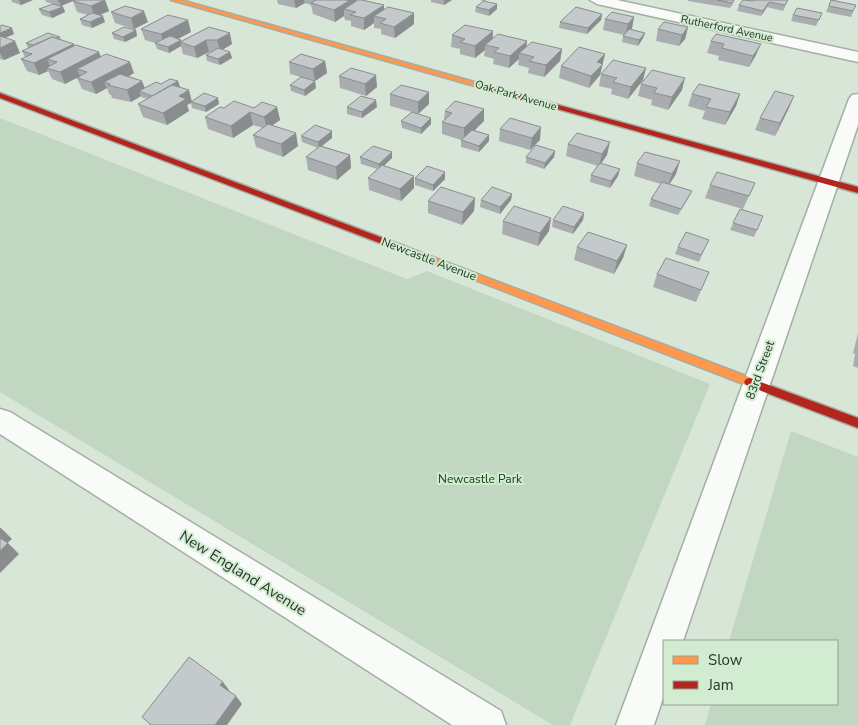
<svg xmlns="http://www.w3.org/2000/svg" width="858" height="725" font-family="'Nunito Sans',sans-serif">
<rect width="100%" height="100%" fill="#d8e6d8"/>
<g fill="#c2d7c1">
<path d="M0 118 407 279 427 271 710 384 570 725H553L0 392Z"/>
<path d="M791 431 858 457V725H705L711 704H837V641H729Z"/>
</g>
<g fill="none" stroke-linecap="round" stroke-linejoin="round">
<g stroke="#a4aea4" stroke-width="3">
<g id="street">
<path d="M590 0H617L858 52V62L597 4Z"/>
<path d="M858 94V125L683 641H664V695L654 725H616L849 99 852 95Z"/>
<path d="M0 409 10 412 501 711 506 725H452L0 434Z"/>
</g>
</g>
<g stroke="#a4aea4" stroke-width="3">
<g id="slow">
<path d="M171 0H181L496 88 489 90Z"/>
<path d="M401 245 754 379 756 382 754 385H746L398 250 396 248 398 246Z"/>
</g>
</g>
<g stroke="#a4aea4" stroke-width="3">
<g id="jam">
<path d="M489 86 858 187V193L489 90Z"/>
<path d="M0 93 404 246 406 248 404 250H398L0 98Z"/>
<path d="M750 378 858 418V428L746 385 744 382 746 379Z"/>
</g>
</g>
<use href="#street" fill="#f9fbf9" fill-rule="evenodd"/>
<use href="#slow" fill="#ff974d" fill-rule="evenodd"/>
<use href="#jam" fill="#b3261e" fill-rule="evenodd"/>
</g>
<g fill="#a9adaf">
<path d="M11 0H33L21 5 12 2Z"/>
<path d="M45 0H105L109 11 100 15 105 22 92 28 82 25 80 19 88 15 77 12 73 1 61 6 63 7 65 12 52 18 42 15 39 9 53 4 46 2Z"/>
<path d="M277 0H356V1L384 9 414 24 395 38 381 34V29L374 28V23L364 30 351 26V21L345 20 344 16 335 22 313 14 311 5 305 3 296 8 278 4Z"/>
<path d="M431 0H452L444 5 431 2Z"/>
<path d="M480 0H486L485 1 497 9 489 16 475 12 476 7 483 1Z"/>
<path d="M688 0H734L733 4 730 8 688 1Z"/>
<path d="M788 0 783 11 767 7 761 16 737 11 739 5 754 1Z"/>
<path d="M831 0 856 5 851 17 826 12Z"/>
<path d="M111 12 148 22 134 29 115 23Z"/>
<path d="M822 13 816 26 791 21 793 15Z"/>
<path d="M602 14 601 20 587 34 559 28 560 22Z"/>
<path d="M634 17 632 28 631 29 645 33 643 38 638 46 622 42 623 36 624 35 603 30 605 19Z"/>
<path d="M0 26 14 34 5 38 20 53 4 60 0 59Z"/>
<path d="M209 27 232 44 222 50 230 52 232 58 220 65 207 61 206 55 212 52H209L197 58 183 54 181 46 169 53 157 49 155 43 145 40 141 29 191 32 178 39 181 40V41Z"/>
<path d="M688 27 685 39 679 46 656 41 658 29Z"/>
<path d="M136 30 137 36 125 42 114 39 112 33Z"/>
<path d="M493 31V38L526 47 562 49 560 61 544 77 528 73 529 68 518 65 519 59 509 68 493 64 494 59 484 56 485 50 475 58 460 54V49L451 47 452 35Z"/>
<path d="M716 34 756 55 749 67 718 60 719 56 707 53 711 41Z"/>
<path d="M60 37 61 40 74 44 75 46 101 57 134 73 129 76 142 81 145 88 161 84 178 81 180 87 192 101 219 104 206 112 192 108 191 103 187 105 189 111 167 125 143 117 138 104 147 99 141 97V96L131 102 112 98 111 95 109 94 107 88 96 94 82 89 77 78 65 84 52 79 48 71 39 75 27 71 21 59 25 57 22 51 28 48 26 43Z"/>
<path d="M605 54 600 75 589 88 559 78 561 66Z"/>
<path d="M325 61 327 73 315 81 290 74 289 62Z"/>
<path d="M646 68 643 80 628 99 611 94 612 89 599 86 601 74Z"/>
<path d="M339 76 377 87 366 96 340 88Z"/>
<path d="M641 84 682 90 668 110 651 105 652 100 638 96Z"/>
<path d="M290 85 316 88 305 96 291 91Z"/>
<path d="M390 94 429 104 418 114 431 118V124L421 134 402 128 401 121 412 112 390 106Z"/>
<path d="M692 94H740L736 106 725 125 702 119 705 111 688 106Z"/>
<path d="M277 107 280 120 272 125 298 146 283 157 256 147 253 135 263 128 253 125 233 138 208 129 205 117 224 108Z"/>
<path d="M347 107H377L362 118 347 114Z"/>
<path d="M789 108 775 136 755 130 760 118Z"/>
<path d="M484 109V121L474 130 489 135V141L479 152 461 147V140L442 134V122L444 120 445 111Z"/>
<path d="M500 129 540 140 530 150 499 141Z"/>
<path d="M301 136 332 138 322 146 350 155 351 168 337 180 308 170 306 157 318 148 302 142Z"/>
<path d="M568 144 607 155 601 164 618 176 610 188 590 182 591 175 598 166 566 156Z"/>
<path d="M555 151 554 157 544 169 526 163V157Z"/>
<path d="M392 152V158L384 166 414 176V188L401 201 369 190 368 178 377 169 361 164 360 157Z"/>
<path d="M637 163 676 174 670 184 692 191 689 197 678 215 649 206 651 199 661 184 634 176Z"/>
<path d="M415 178 445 179 433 191 415 185Z"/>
<path d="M755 183 743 209 705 198 710 185Z"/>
<path d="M512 194 511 200 500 214 480 207 481 200Z"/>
<path d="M475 198 474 211 462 225 428 213V201Z"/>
<path d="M740 209 763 216 754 237 730 230Z"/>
<path d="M584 213 583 220 573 234 552 227 553 220Z"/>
<path d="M551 218 549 231 538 246 502 234 503 221Z"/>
<path d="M627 245 623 258 614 274 574 260 577 247Z"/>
<path d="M706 246 699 262 675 254 678 247Z"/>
<path d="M709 272 696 302 653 287 657 274Z"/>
<path d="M858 333V368L853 366 855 354 853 353Z"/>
</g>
<g fill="#898d8e">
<path d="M19 0H33L21 5Z"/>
<path d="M58 0H75L61 6Z"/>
<path d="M105 0 109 11 95 17 91 6Z"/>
<path d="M294 0H304L305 3 296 8Z"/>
<path d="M345 0H356V4L344 9V16L335 22 334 10Z"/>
<path d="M444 0H452L444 5Z"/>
<path d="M769 2 767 7 761 16 763 11Z"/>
<path d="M497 4V9L489 16V10Z"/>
<path d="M384 5V16H374V23L364 30V18Z"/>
<path d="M63 7 65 12 52 18 49 12Z"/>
<path d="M144 11 148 22 134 29 131 18Z"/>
<path d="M414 13V24L395 38 394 27Z"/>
<path d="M602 14 601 20 587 34 588 28Z"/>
<path d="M103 16 105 22 92 28 90 22Z"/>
<path d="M634 17 632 28 625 35 628 24Z"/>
<path d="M188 20 191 32 164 46 161 34Z"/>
<path d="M688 27 685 39 679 46 682 35Z"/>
<path d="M12 28 14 34 0 40V33Z"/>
<path d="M136 30 137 36 125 42 123 37Z"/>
<path d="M493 31 492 43 485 45V50L475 58V46Z"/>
<path d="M230 33 232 44 220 51 217 40Z"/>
<path d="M645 33 643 38 638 46 639 40Z"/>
<path d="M181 40V43L180 42 181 46 169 53 168 47Z"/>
<path d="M206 40 209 52 197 58 194 47Z"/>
<path d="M15 41 20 53 4 60 0 53V48Z"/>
<path d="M527 41 526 52 519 53V59L509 68 510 56Z"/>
<path d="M74 44 78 56 57 62 47 59 51 69 46 68 48 71 39 75 34 63Z"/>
<path d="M761 44 756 55 749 67 753 56Z"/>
<path d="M562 49 560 61 544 77 546 65Z"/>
<path d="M99 52 104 64 77 69 80 76 65 84 60 72Z"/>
<path d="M230 52 232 58 220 65 218 59Z"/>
<path d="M605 54 600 75 589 88 591 76 597 62Z"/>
<path d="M325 61 327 73 315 81 313 69Z"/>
<path d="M130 62 134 73 111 86 110 84 104 82 107 88 96 94 91 82Z"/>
<path d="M646 68 643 80 628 99 631 87Z"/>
<path d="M376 75 377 87 366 96 365 84Z"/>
<path d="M685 78 682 90 668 110 672 97Z"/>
<path d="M142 81 146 93 139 91 141 96 131 102 127 90Z"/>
<path d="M178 81 180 87 152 96Z"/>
<path d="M315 81 316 88 305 96 304 90Z"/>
<path d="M189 90 192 102H191V103L187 105 189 111 167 125 163 113 179 96Z"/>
<path d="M429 92V104L418 114V102Z"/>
<path d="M740 94 736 106 725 125 730 112Z"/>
<path d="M794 96 789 108 775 136 780 123Z"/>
<path d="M218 98 219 104 206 112 205 106Z"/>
<path d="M376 100 377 107 362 118V112Z"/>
<path d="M277 107 280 120 267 129 264 117Z"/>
<path d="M484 109V121L464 141V128Z"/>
<path d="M250 112 253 125 233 138 231 126Z"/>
<path d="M431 118V124L421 134V128Z"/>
<path d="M541 127 540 140 530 150 532 138Z"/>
<path d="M332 131V138L319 148 318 142Z"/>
<path d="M296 133 298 146 283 157 281 144Z"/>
<path d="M489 135V141L479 152V146Z"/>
<path d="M610 142 607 155 599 166 602 154Z"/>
<path d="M555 151 554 157 544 169 545 163Z"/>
<path d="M392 152V158L379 170V164Z"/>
<path d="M350 155 351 168 337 180 336 167Z"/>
<path d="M680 161 676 174 668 186 672 174Z"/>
<path d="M620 169 618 176 610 188 611 181Z"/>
<path d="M445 172V179L433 191V185Z"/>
<path d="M414 176V188L401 201 400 189Z"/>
<path d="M512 194 511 200 500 214V207Z"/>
<path d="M475 198 474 211 462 225 463 212Z"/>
<path d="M584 213 583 220 573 234 574 227Z"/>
<path d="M551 218 549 231 538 246 540 233Z"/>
<path d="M627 245 623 258 614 274 617 261Z"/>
<path d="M0 528H1L12 539 5 545 0 540Z"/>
<path d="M8 543 19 554 0 573V551Z"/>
<path d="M223 682 229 690 227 693 220 685Z"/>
<path d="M236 696 242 704 227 725H215Z"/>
</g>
<g fill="#c4c9cb" stroke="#898d8e">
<path d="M75 0H105L91 6 73 1Z"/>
<path d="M316 0H346L349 1 334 10 311 3Z"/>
<path d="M358 0H362L384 5 364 18 350 15 356 12 344 9Z"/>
<path d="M717 0H734L732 3Z"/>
<path d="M743 0 754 1 755 0H788L785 5 769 2 763 11 739 5Z"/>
<path d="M831 0 856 5 853 11 829 6Z"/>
<path d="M484 1 497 4 489 10 476 7Z"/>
<path d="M53 4 63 7 49 12 39 9Z"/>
<path d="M125 6 144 11 131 18 111 12Z"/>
<path d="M388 7 414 13 394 27 380 23 386 19 374 16Z"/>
<path d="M576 7 602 14 588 28 560 22Z"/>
<path d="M797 8 822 13 819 20 793 15Z"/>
<path d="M612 12 634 17 628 24 605 19Z"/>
<path d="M92 13 103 16 90 22 80 19Z"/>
<path d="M168 15 188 20 161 34 141 29Z"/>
<path d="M664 22 688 27 682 35 658 29Z"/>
<path d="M2 25 12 28 0 33V26Z"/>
<path d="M465 25 493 31 475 46 460 42 465 39 452 35Z"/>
<path d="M124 27 136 30 123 37 112 33Z"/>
<path d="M209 27 230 33 217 40H206L194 47 180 42Z"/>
<path d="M629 29 645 33 639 40 623 36Z"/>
<path d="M48 33 60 37 56 38 52 37 33 45 26 43Z"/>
<path d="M498 34 527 41 510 56 494 52 499 48 485 45Z"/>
<path d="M716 34 761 44 753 56 722 48 724 44 711 41Z"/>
<path d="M0 36 15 41 0 48Z"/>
<path d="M170 36 181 40 168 47 155 43Z"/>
<path d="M52 37 74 44 34 63 21 59 32 54 22 51Z"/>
<path d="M532 42 562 49 546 65 529 61 534 57 519 53Z"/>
<path d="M76 45 99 52 60 72 46 68 57 62 47 59Z"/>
<path d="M579 47 605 54 597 62 603 64 591 76 561 66Z"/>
<path d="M218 48 230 52 218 59 206 55Z"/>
<path d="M106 54 130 62 91 82 77 78 87 72 77 69Z"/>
<path d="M301 54 325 61 313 69 289 62Z"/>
<path d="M613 60 646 68 631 87 613 82 617 78 601 74Z"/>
<path d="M351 68 376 75 365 84 339 76Z"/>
<path d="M652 70 685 78 672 97 654 93 657 88 641 84Z"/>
<path d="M120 74 142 81 127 90 108 85 110 84 104 82Z"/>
<path d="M301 77 315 81 304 90 290 85Z"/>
<path d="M170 79 178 81 152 96 139 91 156 82 161 84Z"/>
<path d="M699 84 740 94 730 112 706 107 711 99 692 94Z"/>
<path d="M172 85 189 90 179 96 186 99 163 113 138 104Z"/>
<path d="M401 85 429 92 418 102 390 94Z"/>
<path d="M775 91 794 96 780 123 760 118Z"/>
<path d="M204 93 218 98 205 106 191 102Z"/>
<path d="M361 96 376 100 362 112 347 107Z"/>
<path d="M234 101 254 108 262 102 277 107 264 117 250 112 231 126 205 117 220 107 224 108Z"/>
<path d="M455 101 484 109 464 128 442 122 452 113 445 111Z"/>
<path d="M412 112 431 118 421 128 401 121Z"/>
<path d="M510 118 541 127 532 138 500 129Z"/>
<path d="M268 124 296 133 281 144 253 135Z"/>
<path d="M315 125 332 131 318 142 301 136Z"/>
<path d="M472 130 489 135 479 146 461 140Z"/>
<path d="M577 133 610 142 602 154 568 144Z"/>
<path d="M536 145 555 151 545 163 526 157Z"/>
<path d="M320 146 350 155 336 167 306 157Z"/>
<path d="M373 146 392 152 379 164 360 157Z"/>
<path d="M645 152 680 161 672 174 637 163Z"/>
<path d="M600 163 620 169 611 181 591 175Z"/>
<path d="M382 165 414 176 400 189 368 178Z"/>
<path d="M427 166 445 172 433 185 415 178Z"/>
<path d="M717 172 755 183 749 196 710 185Z"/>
<path d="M662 182 692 191 681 209 651 199Z"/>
<path d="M441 187 475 198 463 212 428 201Z"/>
<path d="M492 187 512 194 500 207 481 200Z"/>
<path d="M514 206 551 218 540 233 503 221Z"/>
<path d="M563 206 584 213 574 227 553 220Z"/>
<path d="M740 209 763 216 757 230 733 223Z"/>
<path d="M588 232 627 245 617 261 577 247Z"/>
<path d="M686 232 709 240 701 255 678 247Z"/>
<path d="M666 258 709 272 701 290 657 274Z"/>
<path d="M0 538 8 543 0 551Z"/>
<path d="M189 657 223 682 220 685 236 696 215 725H150V724L142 717Z"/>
</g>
<g text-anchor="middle" stroke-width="4" stroke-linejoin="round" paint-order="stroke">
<g font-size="11" fill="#2a342a" stroke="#d2ecd2">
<text transform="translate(727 28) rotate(12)" y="4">Rutherford Avenue</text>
<text transform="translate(516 95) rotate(16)" y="4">Oak Park Avenue</text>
</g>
<g font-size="12" fill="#2a342a" stroke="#d2ecd2">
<text transform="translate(429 259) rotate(21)" y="4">Newcastle Avenue</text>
<text transform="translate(760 370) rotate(-70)" y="4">83rd Street</text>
</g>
<g font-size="12" fill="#134117" stroke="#d2ecd2">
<text x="480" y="483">Newcastle Park</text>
</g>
<g font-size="15" fill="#2a342a" stroke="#d2ecd2">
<text transform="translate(243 573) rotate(32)" y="5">New England Avenue</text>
</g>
</g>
<rect x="663" y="640" width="175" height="65" fill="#d2ecd2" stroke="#8fa28f"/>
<rect x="673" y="656" width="25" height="8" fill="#ff974d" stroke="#8fa28f"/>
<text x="708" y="665" font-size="15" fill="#2a342a">Slow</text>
<rect x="673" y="681" width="25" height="8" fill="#b3261e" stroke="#8fa28f"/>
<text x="708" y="690" font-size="15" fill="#2a342a">Jam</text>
</svg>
